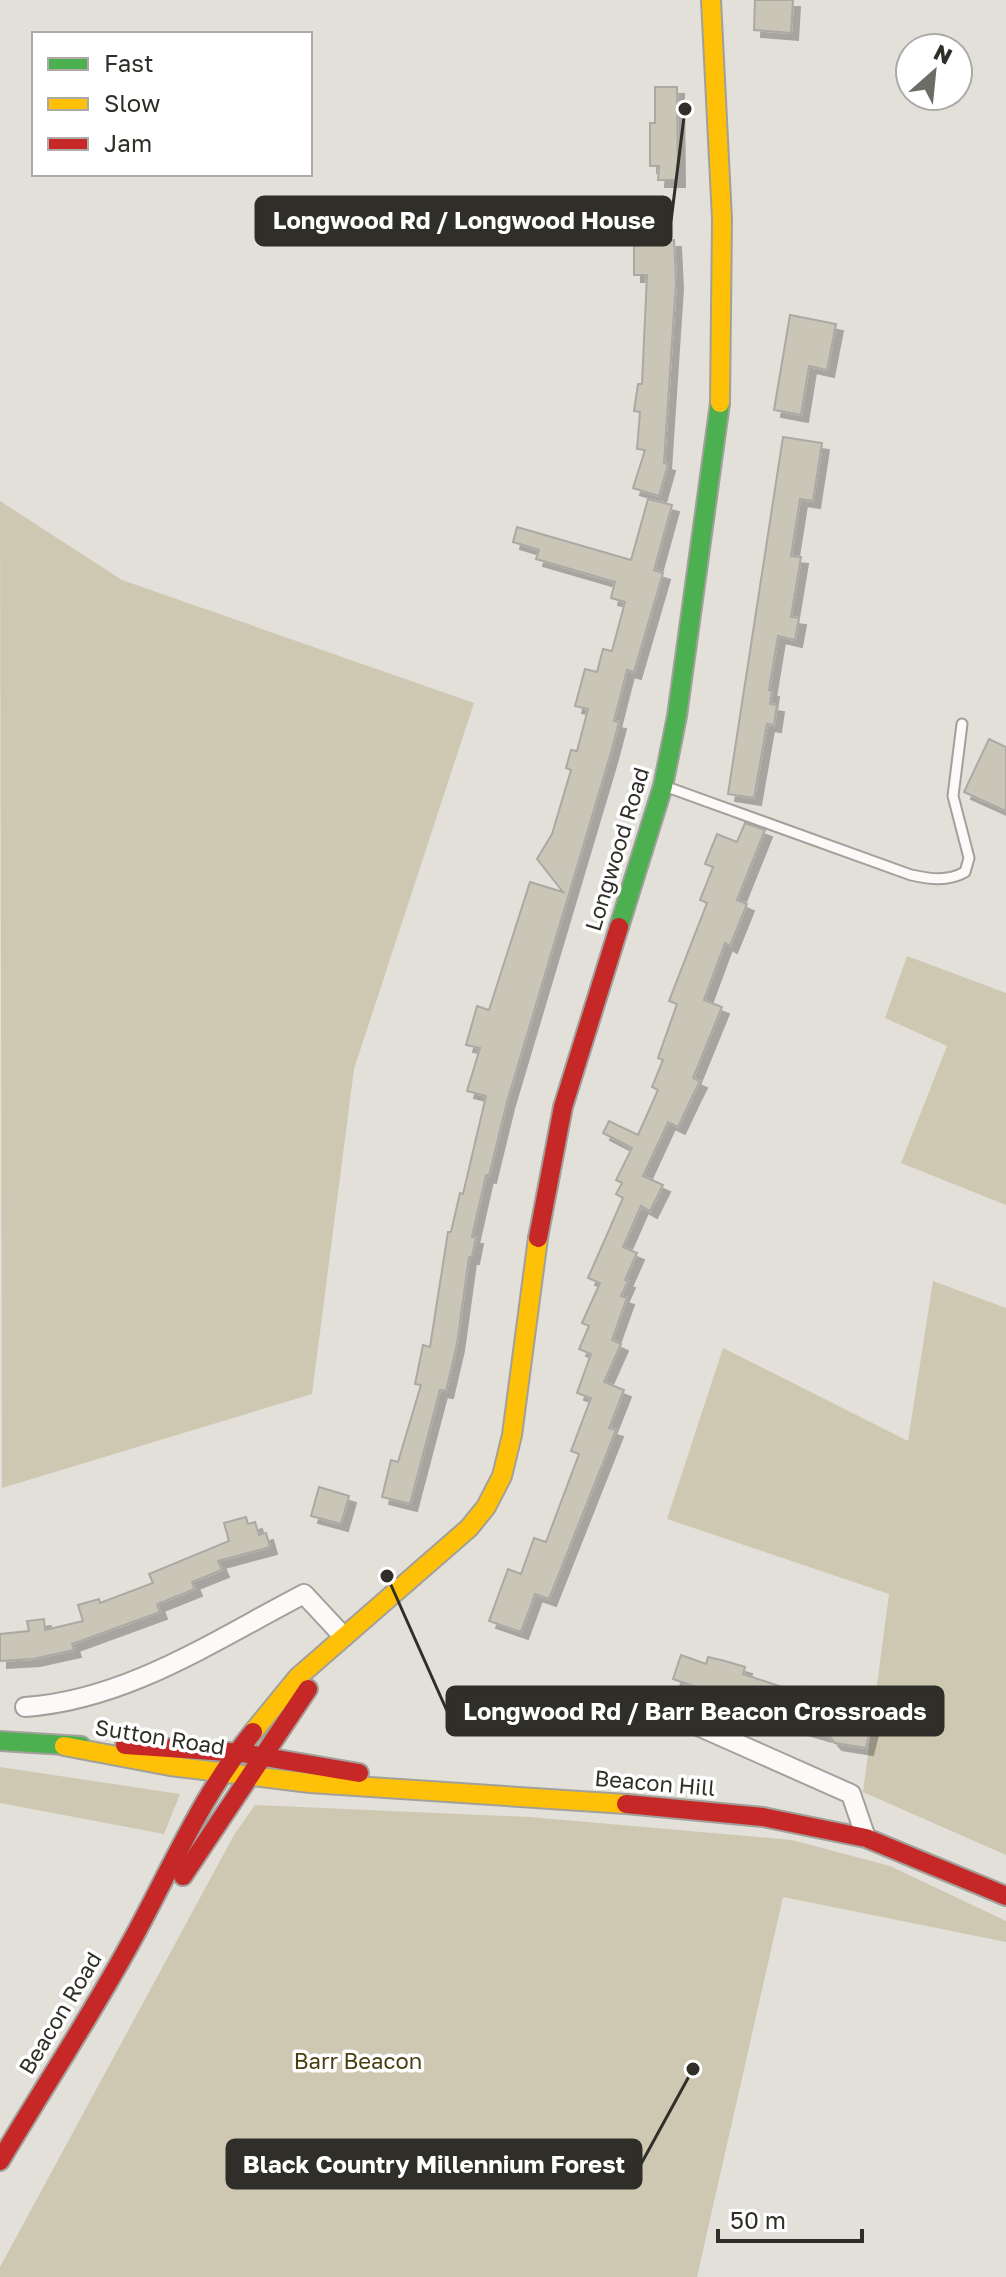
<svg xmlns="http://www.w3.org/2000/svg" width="1006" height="2277" font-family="'Golos Text',sans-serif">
<defs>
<filter id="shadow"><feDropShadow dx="7" dy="7" stdDeviation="0" flood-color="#0004"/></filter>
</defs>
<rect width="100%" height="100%" fill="#e2e0d9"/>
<g fill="#cec8b2">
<path d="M0 501 122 580 474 703 354 1069 312 1394 2 1488Z"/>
<path d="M907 956 1006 993V1205L901 1163 947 1046 885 1018Z"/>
<path d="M933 1281 1006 1308V1855L863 1792 889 1594 667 1519 723 1348 908 1441Z"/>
<path d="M0 1767 180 1794 164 1834 0 1803Z"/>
<path d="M255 1805 530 1817 792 1840 890 1866 1006 1921V1942L783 1897 697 2277H0V2267L234 1835Z"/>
</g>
<g fill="#c9c5b7" stroke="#aaa9a4" stroke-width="2" filter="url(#shadow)">
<path d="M755 0H793L791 33 754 30Z"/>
<path d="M655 87H677L678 180H658L659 166H650V123H655Z"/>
<path d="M628 198 662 202 658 240H674L676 282 664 463 668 464 659 496 633 488 645 450 637 449 640 412 634 411 638 384H642L647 275H634V234L617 232 618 214 626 215Z"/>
<path d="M790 315 836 324 827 370 809 366 801 415 774 410Z"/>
<path d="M783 437 822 443 813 501 800 499 791 556 801 557 791 617 799 618 795 640 778 636 769 690H772L770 704 777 705 774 725 767 724 754 798 728 794Z"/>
<path d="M648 499 672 505 654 570 663 573 634 672 627 670 614 721 619 722 610 756 507 1102 489 1176 486 1175 472 1237H476L472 1257H469L457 1344 446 1391 440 1390 410 1504 382 1497 391 1460 398 1462 421 1385 415 1384 423 1345 430 1347 448 1232H451L460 1193 463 1194 486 1096 467 1091 480 1048 466 1045 477 1006 489 1010 530 882 563 892 537 859 552 834 571 770 566 768 571 750 577 751 588 709 575 706 585 669 597 672 603 649 612 651 625 602 611 598 615 582 536 559 539 550 513 542 517 527 631 560Z"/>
<path d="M989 739 1006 747V811L964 792Z"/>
<path d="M745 823 765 830 737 900 747 904 730 946 725 943 704 1000 722 1007 693 1078 700 1081 693 1095 678 1127 668 1122 643 1176 663 1185 650 1211 641 1206 623 1247 637 1253 625 1280 628 1281 621 1296 627 1298 612 1340 621 1344 604 1382 624 1390 609 1428 616 1430 549 1599 535 1594 521 1632 489 1621 508 1569 521 1574 534 1538 546 1542 579 1454 571 1451 591 1398 577 1393 591 1354 579 1349 589 1326 582 1323 600 1283 588 1278 623 1198 616 1194 622 1183 616 1180 632 1148 603 1133 609 1121 638 1135 658 1090 652 1087 663 1060 658 1058 677 1004 669 1001 707 903 700 900 713 867 705 864 717 834 737 842Z"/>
<path d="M319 1487 349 1496 341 1524 311 1516Z"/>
<path d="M246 1517 248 1524 255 1522 259 1535 266 1533 270 1547 218 1561 222 1570 192 1582 195 1589 157 1604 160 1612 72 1644 74 1650 33 1659 0 1661V1634L29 1631 27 1621 44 1619 45 1630 83 1621 78 1605 99 1599 100 1603 153 1583 149 1574 229 1541 224 1523Z"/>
<path d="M681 1655 706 1664 708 1657 725 1661 745 1667 743 1674 800 1693 802 1687 827 1693 822 1717 871 1728 866 1748 835 1743 829 1736 783 1723 784 1719 767 1711 673 1679Z"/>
</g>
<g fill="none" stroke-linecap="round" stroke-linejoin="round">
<g stroke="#a2a09b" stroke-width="13">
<path id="lane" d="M667 787 911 875C930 879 947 882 965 872L969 858 953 796 962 724"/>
</g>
<g stroke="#a2a09b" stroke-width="22">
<g id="street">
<path d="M25 1707C127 1700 215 1640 304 1594L344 1637"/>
<path d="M671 1714 851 1794 866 1838"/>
</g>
</g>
<g stroke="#a2a09b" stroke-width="22">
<g id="fast">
<path d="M619 927 663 786 677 716 720 403"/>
<path d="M0 1741 81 1746"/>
</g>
</g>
<g stroke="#a2a09b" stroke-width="22">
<g id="slow">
<path d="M711 0 722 219 720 403"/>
<path d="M253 1732 298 1677 469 1528 486 1507 502 1476 512 1435 538 1238"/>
<path d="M64 1746 170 1766 310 1783 626 1804"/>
</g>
</g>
<g stroke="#a2a09b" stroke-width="22">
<g id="jam">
<path d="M538 1238 563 1107 619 927"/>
<path d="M125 1745 242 1753 359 1773"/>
<path d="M626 1804 763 1817 866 1838 1006 1896"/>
<path d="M183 1876 308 1689"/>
<path d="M0 2161C45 2085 95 2010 137 1931 173 1864 204 1792 253 1732"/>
</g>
</g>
<use href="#lane" stroke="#fbfaf9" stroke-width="9"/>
<use href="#street" stroke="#fbfaf9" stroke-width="18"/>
<use href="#fast" stroke="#4caf50" stroke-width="18"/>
<use href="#slow" stroke="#ffc107" stroke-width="18"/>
<use href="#jam" stroke="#c62828" stroke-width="18"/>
</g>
<g text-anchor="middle" stroke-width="7" stroke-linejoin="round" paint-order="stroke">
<g font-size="22" fill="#2f2e28" stroke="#fff">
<text transform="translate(617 849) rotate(-73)" y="8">Longwood Road</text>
<text transform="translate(160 1737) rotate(9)" y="8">Sutton Road</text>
<text transform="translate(655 1783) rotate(5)" y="8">Beacon Hill</text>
<text transform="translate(60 2013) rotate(-59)" y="8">Beacon Road</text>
</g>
<g font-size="22" fill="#483e10" stroke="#fff">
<text x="358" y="2069">Barr Beacon</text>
</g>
</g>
<path fill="none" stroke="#2f2e28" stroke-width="3" d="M685 109L671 221M387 1576L447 1711M693 2069L641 2164"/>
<g fill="#2f2e28" stroke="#fff" stroke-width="3">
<circle cx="685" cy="109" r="8"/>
<circle cx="387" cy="1576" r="8"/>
<circle cx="693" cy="2069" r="8"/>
</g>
<g fill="#2f2e28" stroke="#2f2e28" stroke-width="3">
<rect x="256" y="197" width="415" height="48" rx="8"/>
<rect x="447" y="1687" width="496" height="48" rx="8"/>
<rect x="227" y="2140" width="414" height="48" rx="8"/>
</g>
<g font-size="24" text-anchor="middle" font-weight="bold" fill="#fff">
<text x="464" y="229">Longwood Rd / Longwood House</text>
<text x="695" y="1720">Longwood Rd / Barr Beacon Crossroads</text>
<text x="434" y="2173">Black Country Millennium Forest</text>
</g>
<rect x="32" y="32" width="280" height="144" fill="#ffffff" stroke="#acaba9" stroke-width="2"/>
<rect x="48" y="58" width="40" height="12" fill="#4caf50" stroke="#acaba9" stroke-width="2"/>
<text x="104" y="72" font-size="24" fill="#2f2e28">Fast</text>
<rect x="48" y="98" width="40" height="12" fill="#ffc107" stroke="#acaba9" stroke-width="2"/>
<text x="104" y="112" font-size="24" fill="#2f2e28">Slow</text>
<rect x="48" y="138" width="40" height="12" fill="#c62828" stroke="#acaba9" stroke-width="2"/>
<text x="104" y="152" font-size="24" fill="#2f2e28">Jam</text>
<g transform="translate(934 72) rotate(27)"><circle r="38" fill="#ffffff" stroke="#acaba9" stroke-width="2"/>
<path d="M0-6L14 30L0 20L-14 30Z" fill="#6e6c66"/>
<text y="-12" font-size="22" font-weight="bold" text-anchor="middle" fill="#2f2e28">N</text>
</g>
<path d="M718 2229v12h144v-12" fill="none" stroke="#2f2e28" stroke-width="4"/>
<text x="730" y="2229" font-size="24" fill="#2f2e28" stroke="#ffffff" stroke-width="6" paint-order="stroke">50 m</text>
</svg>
